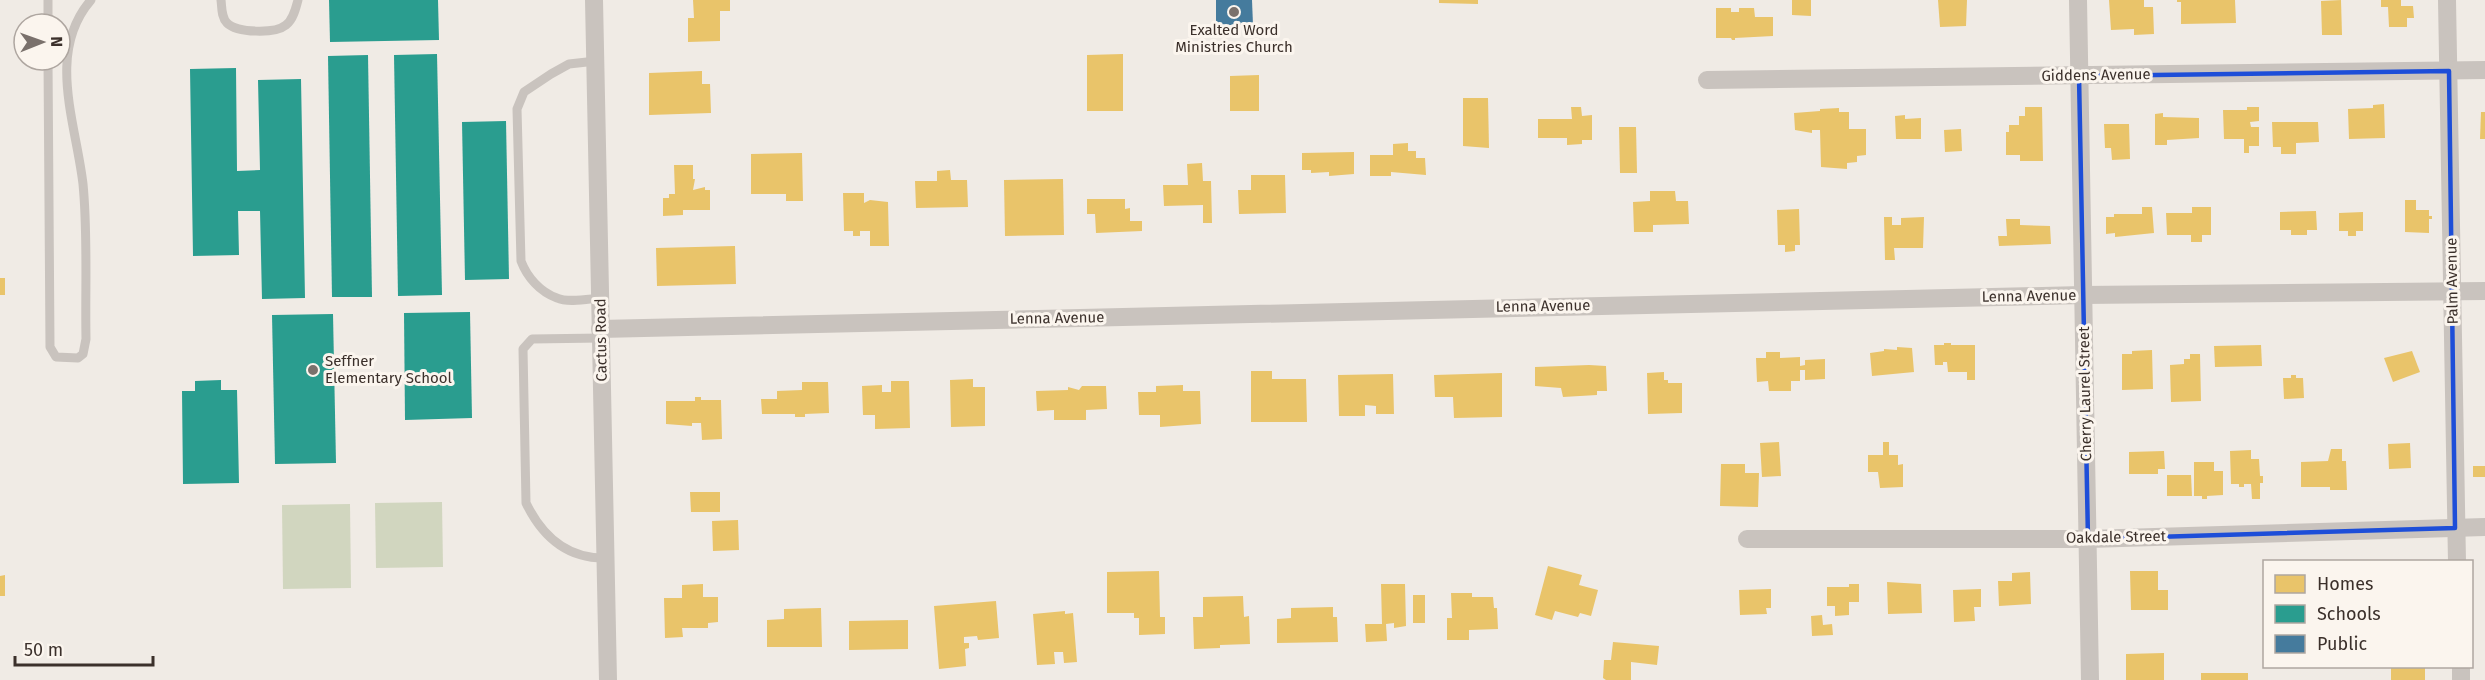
<svg xmlns="http://www.w3.org/2000/svg" width="2485" height="680" font-family="'Fira Sans',sans-serif">
<rect width="100%" height="100%" fill="#f0ebe5"/>
<g fill="#d1d6bf">
<path d="M442 502 443 567 376 568 375 503Z"/>
<path d="M350 504 351 588 283 589 282 505Z"/>
</g>
<g fill="#e9c46a">
<path d="M693 0H730V11H720V41L688 42V18H694Z"/>
<path d="M1439 0H1478V4L1439 3Z"/>
<path d="M1792 0H1811V16L1792 15Z"/>
<path d="M1938 0H1967L1966 26 1940 27Z"/>
<path d="M2109 0H2144V7H2153L2154 34 2134 35V29L2111 30Z"/>
<path d="M2177 0H2235L2236 23 2181 24V2H2177Z"/>
<path d="M2341 0 2342 35H2322L2321 1Z"/>
<path d="M2381 0H2401V6H2413L2414 18H2407V27H2389L2388 7H2381Z"/>
<path d="M1716 8H1731V12H1739V8H1754L1755 17H1773V36L1735 38V40H1732L1731 38H1716Z"/>
<path d="M1123 54V111H1087V55Z"/>
<path d="M702 71V84H710L711 113 649 115V73Z"/>
<path d="M1259 75V111H1230V76Z"/>
<path d="M1463 98H1488L1489 148 1463 146Z"/>
<path d="M2384 104 2385 138 2349 139 2348 109 2373 108V105Z"/>
<path d="M1571 107H1581L1582 116 1592 115V140H1582V144L1567 145V138H1538V119H1572Z"/>
<path d="M2025 107H2042L2043 161H2020V155H2006V132H2009V125H2019V116H2025Z"/>
<path d="M2247 107H2259V121L2250 122 2251 127H2259V146H2249V153H2244V139H2224L2223 110H2247Z"/>
<path d="M1839 108V112H1849V129H1866V155L1857 156V162L1847 163V169L1821 167 1820 130H1812V133L1795 130 1794 113 1820 111V109Z"/>
<path d="M2481 112H2485V139H2480Z"/>
<path d="M2163 113V117L2199 118V138L2167 140V145H2155V114Z"/>
<path d="M1905 115V119L1921 118V139H1896L1895 116Z"/>
<path d="M2272 122H2318L2319 142 2296 143V154H2281V147H2273Z"/>
<path d="M2104 124H2129L2130 159 2112 160 2111 148H2105Z"/>
<path d="M1619 127H1636L1637 173H1620Z"/>
<path d="M1961 129 1962 151 1945 152 1944 130Z"/>
<path d="M1408 143V151H1416V158H1425L1426 175 1391 172V176H1370V155H1393V144Z"/>
<path d="M1354 152V174L1329 176V172L1311 173V170H1302V153Z"/>
<path d="M802 153 803 201H786V194H751V154Z"/>
<path d="M1202 163 1203 181H1211L1212 223H1203V205L1164 206 1163 185H1188L1187 164Z"/>
<path d="M674 165H693V179H695L693 190 705 187V190H710V210H683V215L663 216V198H669V194H675Z"/>
<path d="M950 170 951 180H967L968 207 916 208 915 181H937V171Z"/>
<path d="M1251 175H1285L1286 213 1239 214 1238 190H1251Z"/>
<path d="M1063 179 1064 235 1005 236 1004 180Z"/>
<path d="M1650 191H1675L1676 201H1688L1689 224 1653 225V232H1634L1633 202 1650 201Z"/>
<path d="M843 193H864V203L870 200 888 202 889 246H870V231H860V236H853V231H844Z"/>
<path d="M1087 199H1125V209L1130 208V221H1142V231L1096 233 1095 214H1087Z"/>
<path d="M2405 200H2416V210H2429V216H2432V219H2429V233L2405 232Z"/>
<path d="M2142 207H2152L2154 233 2115 237V233L2106 234V217H2114V214H2142Z"/>
<path d="M2192 207H2211V235H2202V242H2191V235H2167L2166 213H2192Z"/>
<path d="M1799 209 1800 245H1795V251L1785 252V245H1778L1777 210Z"/>
<path d="M2316 211 2317 230H2307V235H2291V230H2280V212Z"/>
<path d="M2363 212V231H2356V236H2348V231H2339V213Z"/>
<path d="M1884 217H1892V225H1901V218L1924 217 1923 248H1894L1895 260H1885Z"/>
<path d="M2006 219H2020V225L2050 226 2051 244 1999 246 1998 236H2007Z"/>
<path d="M735 246 736 284 657 286 656 248Z"/>
<rect x="0" y="278" width="5" height="17"/>
<path d="M1944 343H1951V345H1975V380H1967V372H1948L1947 362H1943V365H1935L1934 345H1944Z"/>
<path d="M2261 345 2262 366 2215 367 2214 346Z"/>
<path d="M1897 347 1912 348 1914 372 1872 376 1870 353 1884 351V349L1897 350Z"/>
<path d="M2152 350 2153 389 2122 390V354H2132V351Z"/>
<path d="M2412 351 2420 372 2393 382 2384 358Z"/>
<path d="M1766 352H1780V358L1800 357V366L1805 365V360L1825 359V379L1805 380V370H1800V381H1791V391H1769L1768 381 1757 382 1756 358H1766Z"/>
<path d="M2190 354H2200L2201 401 2171 402 2170 365 2184 364V359H2190Z"/>
<path d="M1589 365 1606 366 1607 391H1597V395L1563 397 1561 388 1535 386V367Z"/>
<path d="M1251 371H1272V379H1306L1307 422H1251Z"/>
<path d="M1664 372V380H1668V383H1682V413L1648 414 1647 373Z"/>
<path d="M1502 373V417L1454 418 1453 397H1435L1434 375Z"/>
<path d="M1393 374 1394 414H1376V406L1365 405V416H1339L1338 375Z"/>
<path d="M2291 375H2296V378H2303L2304 398 2284 399 2283 378H2291Z"/>
<path d="M973 379V387H985V426L951 427 950 380Z"/>
<path d="M891 381H909L910 428 875 429V415H863L862 386 882 385V392H891Z"/>
<path d="M802 382H828L829 413 805 414V417H795V414H762L761 399H777V391L802 390Z"/>
<path d="M1183 385V391H1200L1201 424 1160 427V415H1139L1138 392H1156V386Z"/>
<path d="M1082 386H1106L1107 409 1086 410V420H1054V410L1037 411 1036 391 1068 390V387L1079 390Z"/>
<path d="M695 397H701V400H721L722 439 702 440 701 423H692V426L666 424V401H695Z"/>
<path d="M1779 442 1781 476 1762 477 1760 443Z"/>
<path d="M1883 442H1889V455H1898V465L1903 464V487L1880 488 1878 472H1868V455H1883Z"/>
<path d="M2410 443 2411 468 2389 469 2388 444Z"/>
<path d="M2331 449H2342V461H2346L2347 490H2330V487H2301V462L2328 461Z"/>
<path d="M2251 450V459H2259L2260 476H2263V483H2260V499H2252L2251 484H2244V487H2239V484H2231L2230 451Z"/>
<path d="M2164 451 2165 469H2158V474H2129V452Z"/>
<path d="M2194 462H2214V471H2223V495L2207 496V499H2202V496H2194Z"/>
<path d="M1721 464H1745V473H1759L1758 507 1720 506Z"/>
<rect x="2473" y="466" width="12" height="11"/>
<path d="M2167 475H2191L2192 496H2167Z"/>
<path d="M690 492H720V512H691Z"/>
<path d="M738 520 739 550 713 551 712 521Z"/>
<path d="M1548 566 1582 575 1579 585 1598 590 1591 616 1580 613 1578 617 1555 611 1552 620 1535 615Z"/>
<path d="M1159 571 1160 617H1165V634L1139 635V618H1134V613H1107V572Z"/>
<path d="M2130 571H2158V590H2168V610H2131Z"/>
<path d="M2030 572 2031 604 1999 606 1998 581H2012V573Z"/>
<path d="M5 575V596H0V576Z"/>
<path d="M1887 582 1921 584 1922 613 1888 614Z"/>
<path d="M703 584V597H718V622L708 623V628H682L683 637 665 638 664 598H682V585Z"/>
<path d="M1381 584H1405L1406 626 1394 628V623L1386 624 1387 641 1366 642 1365 624H1382Z"/>
<path d="M1849 584H1859V602H1849V615L1835 616V606H1827V587H1849Z"/>
<path d="M1771 589V608H1766L1767 614 1740 615 1739 590Z"/>
<path d="M1981 589V607H1974L1975 621 1954 622 1953 590Z"/>
<path d="M1451 593H1472V597H1493L1494 608H1497L1498 629 1469 630V640H1447V618H1452Z"/>
<rect x="1413" y="595" width="12" height="28"/>
<path d="M1243 596 1244 617 1249 616 1250 644 1220 645V648L1194 649 1193 617H1203V597Z"/>
<path d="M996 601 999 638 978 640 977 636 964 637V643H969V648L965 649 966 666 939 669 934 606Z"/>
<path d="M1333 607V617H1337L1338 642 1277 643V619L1291 618V608Z"/>
<path d="M821 608 822 647H767V620L784 619V609Z"/>
<path d="M1065 611V614L1073 613 1077 662 1064 663 1063 652H1054L1055 664 1037 665 1033 614Z"/>
<path d="M1822 615 1823 625 1832 624 1833 635 1812 636 1811 616Z"/>
<path d="M908 620V649L849 650V621Z"/>
<path d="M1613 642 1659 646 1657 665 1631 662V680H1606L1603 678 1604 660H1611Z"/>
<path d="M2164 653V680H2126V654Z"/>
<rect x="2391" y="666" width="34" height="14"/>
<rect x="2201" y="673" width="47" height="7"/>
</g>
<g fill="#2a9d8f">
<path d="M329 0H438L439 40 330 42Z"/>
<path d="M437 54 442 295 398 296 394 55Z"/>
<path d="M368 55 372 297H332L328 56Z"/>
<path d="M236 68 237 171 260 170 258 80 301 79 305 298 262 299 260 211H238L239 255 193 256 190 69Z"/>
<path d="M506 121 509 279 465 280 462 122Z"/>
<path d="M470 312 472 418 405 420 404 313Z"/>
<path d="M333 314 336 463 275 464 272 315Z"/>
<path d="M221 380V390H237L239 483 183 484 182 391H195V381Z"/>
</g>
<path fill="#457b9d" d="M1216 0H1252L1253 25H1216Z"/>
<g fill="none" stroke-linecap="round" stroke-linejoin="round">
<g stroke="#c9c3be" stroke-width="9">
<path d="M221 0C222 7 221 17 227 23 237 33 275 34 286 25 293 20 296 8 298 0"/>
<path d="M48 24V0"/>
<path d="M48 60 50 347 56 357 78 358 83 354 86 339C85 288 88 235 83 184 76 123 46 52 91 0"/>
<path d="M596 61 569 64 551 74 524 92 517 109 521 261C527 277 540 292 557 298 568 303 588 299 600 298"/>
<path d="M601 338 532 339 523 349 526 503C542 536 567 559 606 558"/>
</g>
<g stroke="#c9c3be" stroke-width="18">
<path d="M594 0 608 680"/>
<path d="M2078 0 2090 680"/>
<path d="M2447 0 2457 562"/>
<path d="M1707 80 2485 70"/>
<path d="M600 329 2083 295 2485 291"/>
<path d="M1747 539H2088L2485 527"/>
<path d="M2461 666V680"/>
</g>
</g>
<path fill="none" stroke="#1d4ed8" stroke-width="4.5" stroke-linejoin="round" d="M2449 71 2455 528 2088 539 2079 76Z"/>
<g fill="#7a716c" stroke="#fbf5ee" stroke-width="2">
<circle cx="1234" cy="12" r="6"/>
<circle cx="313" cy="370" r="6"/>
</g>
<g text-anchor="middle" stroke-width="6" stroke-linejoin="round" paint-order="stroke">
<g font-size="15" fill="#3b302b" stroke="#fbf5ee">
<text x="1234" y="35">Exalted Word<tspan x="1234" dy="17">Ministries Church</tspan></text>
<text x="325" y="366" text-anchor="start">Seffner<tspan x="325" dy="17">Elementary School</tspan></text>
</g>
<g font-size="15" fill="#3b302b" stroke="#fbf5ee">
<text transform="translate(2096 75) rotate(-1)" y="5">Giddens Avenue</text>
<text transform="translate(2452 281) rotate(-91)" y="5">Palm Avenue</text>
<text transform="translate(2029 296) rotate(-1)" y="5">Lenna Avenue</text>
<text transform="translate(1543 306) rotate(-1)" y="5">Lenna Avenue</text>
<text transform="translate(1057 318) rotate(-1)" y="5">Lenna Avenue</text>
<text transform="translate(601 340) rotate(-91)" y="5">Cactus Road</text>
<text transform="translate(2085 394) rotate(-91)" y="5">Cherry Laurel Street</text>
<text transform="translate(2116 537) rotate(-1)" y="5">Oakdale Street</text>
</g>
</g>
<rect x="2263" y="560" width="210" height="108" fill="#fbf5ee" stroke="#aea6a0" stroke-width="1.5"/>
<rect x="2275" y="575" width="30" height="18" fill="#e9c46a" stroke="#aea6a0" stroke-width="1.5"/>
<text x="2317" y="590" font-size="18" fill="#3b302b">Homes</text>
<rect x="2275" y="605" width="30" height="18" fill="#2a9d8f" stroke="#aea6a0" stroke-width="1.5"/>
<text x="2317" y="620" font-size="18" fill="#3b302b">Schools</text>
<rect x="2275" y="635" width="30" height="18" fill="#457b9d" stroke="#aea6a0" stroke-width="1.5"/>
<text x="2317" y="650" font-size="18" fill="#3b302b">Public</text>
<g transform="translate(42 42) rotate(89)"><circle r="28" fill="#fbf5ee" stroke="#aea6a0" stroke-width="1.5"/>
<path d="M0-4.5L10 22L0 15L-10 22Z" fill="#7a716c"/>
<text y="-9" font-size="16" font-weight="bold" text-anchor="middle" fill="#3b302b">N</text>
</g>
<path d="M15 656v9h138v-9" fill="none" stroke="#3b302b" stroke-width="3"/>
<text x="24" y="656" font-size="18" fill="#3b302b" stroke="#fbf5ee" stroke-width="4.5" paint-order="stroke">50 m</text>
</svg>
